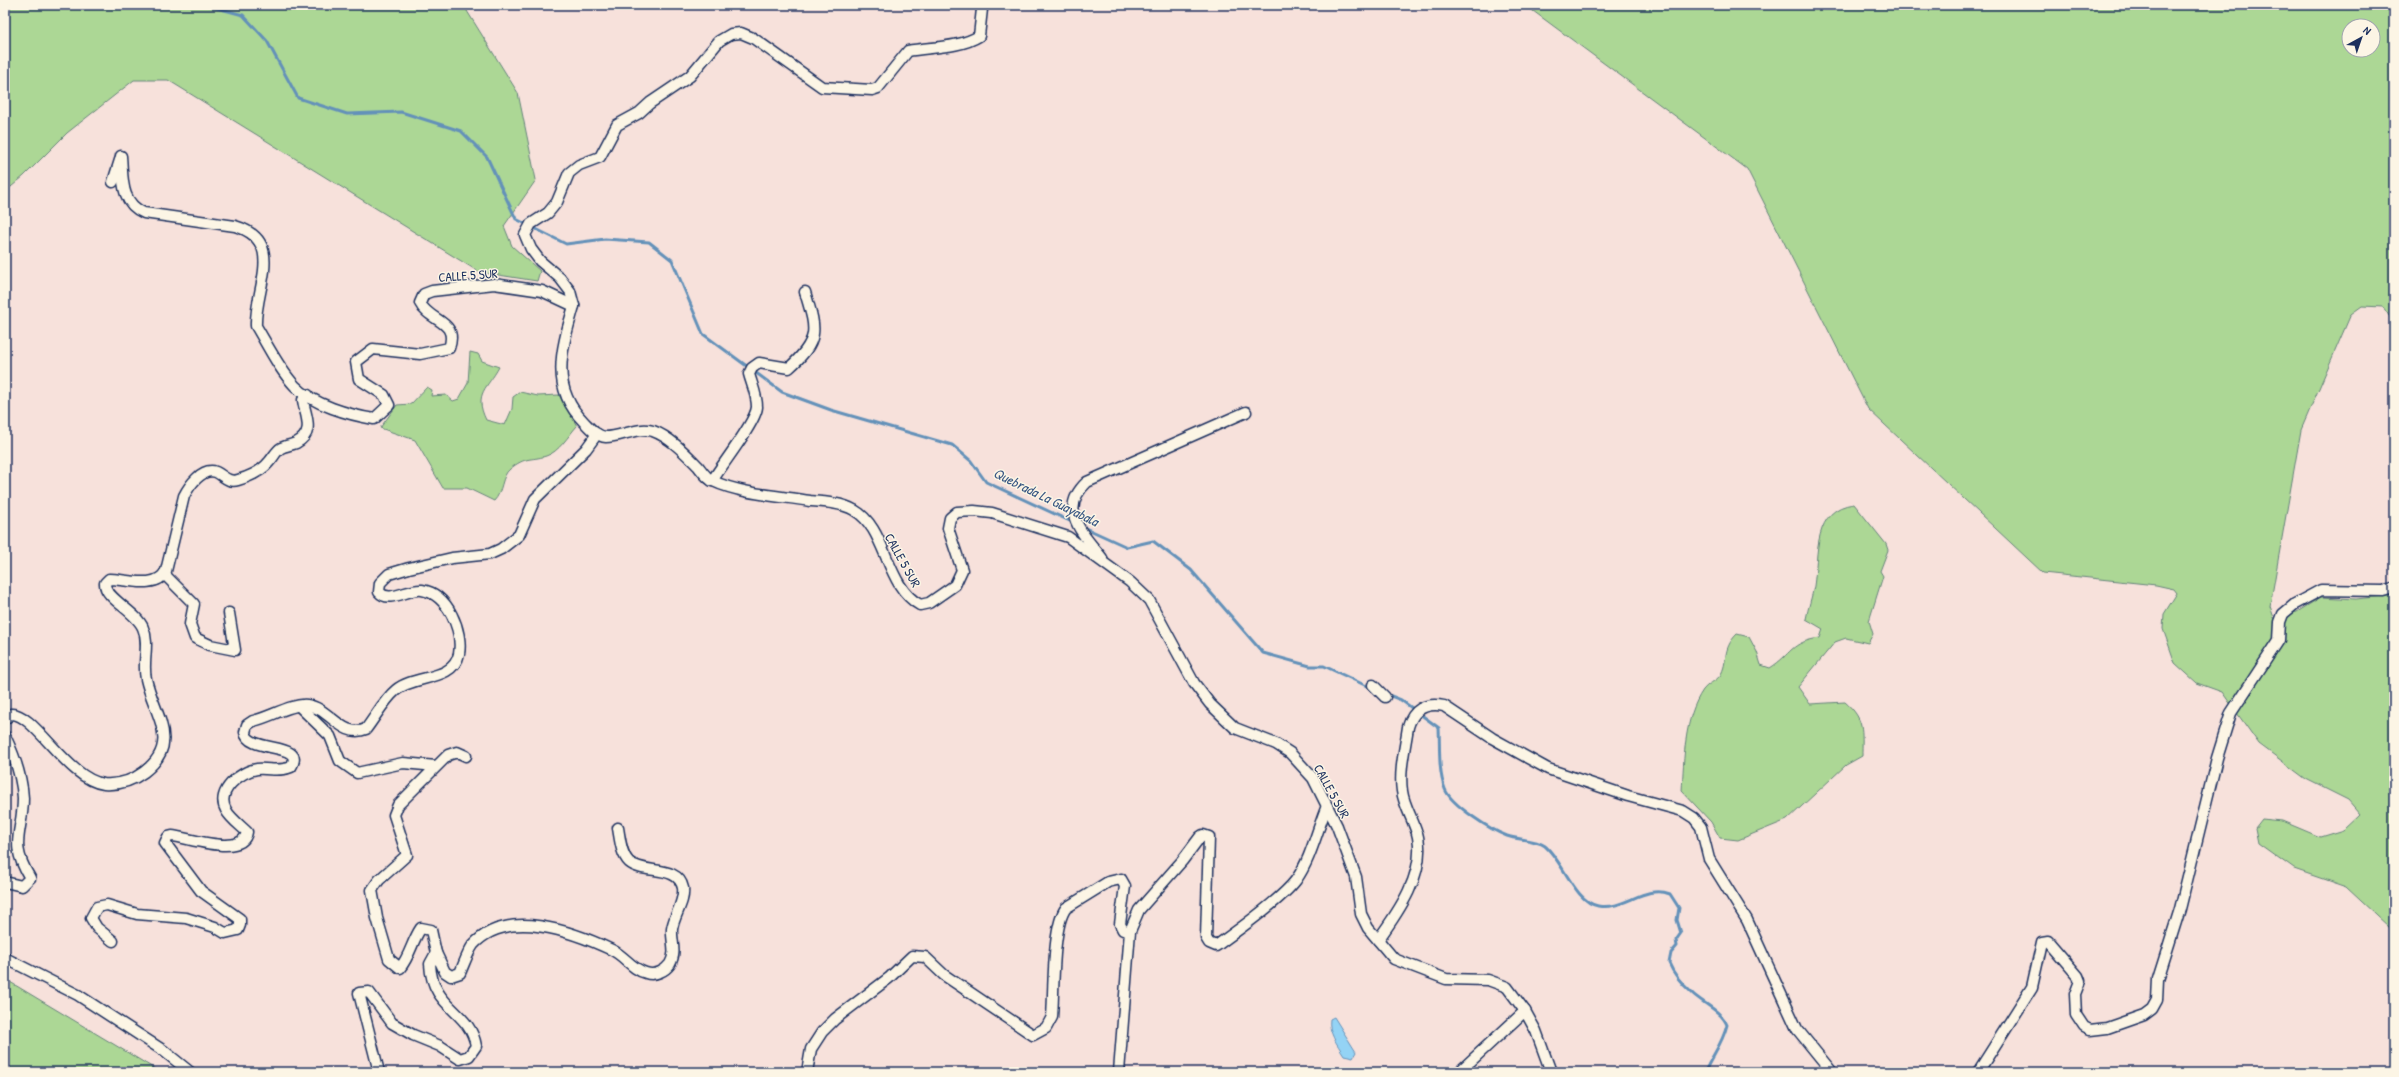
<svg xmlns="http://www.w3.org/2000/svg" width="2399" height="1077" font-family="'Patrick Hand',sans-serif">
<rect width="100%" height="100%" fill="#f7e1db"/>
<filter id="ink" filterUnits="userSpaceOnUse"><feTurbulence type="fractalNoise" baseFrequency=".025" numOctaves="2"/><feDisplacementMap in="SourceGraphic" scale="8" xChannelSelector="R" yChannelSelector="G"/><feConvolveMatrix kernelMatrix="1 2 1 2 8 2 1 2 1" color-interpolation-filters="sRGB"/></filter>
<g filter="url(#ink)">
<g fill="#acd795" stroke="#64837a" fill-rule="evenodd">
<path d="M5 5H469L467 11 518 93 536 180 504 226 512 246 540 271 537 281 479 272 168 80H134L67 133 24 176 5 192Z"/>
<path d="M1525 5H2394V323L2383 307 2362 306 2351 314 2301 430 2270 606 2274 618 2297 612 2321 597 2356 599 2394 595V928H2390L2346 887 2294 869 2258 843 2255 828 2262 819 2282 821 2320 837 2343 830 2360 814 2348 800 2306 779 2259 744 2222 692 2197 683 2175 663 2163 629 2164 614 2177 593 2174 589 2156 585 2043 573 1868 409 1747 169ZM2349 26H2373V50H2349Z"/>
<path d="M470 352 478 354 482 361 499 367C488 388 473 393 486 420L505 425 512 409 513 397 520 392 538 396 559 395 577 426C568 436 559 452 546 456 530 461 526 456 510 469 501 476 503 492 494 501L467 488H443L415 440 380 428 397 405 411 404 427 387 432 390 431 396 446 395 453 401 459 399 468 383Z"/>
<path d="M1854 504 1886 544 1888 550 1880 571 1883 576 1869 621 1873 634 1868 643 1846 638 1835 642 1798 687 1810 704 1845 702C1865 719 1862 731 1862 756L1846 765 1787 820 1738 840 1720 838 1711 822 1682 791C1684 758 1684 718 1703 690 1707 684 1716 681 1720 676 1729 661 1721 650 1737 634L1749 637 1757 652 1761 665 1770 668C1792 654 1790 642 1820 638L1823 629 1806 619C1808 608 1812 597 1814 586 1819 554 1812 509 1854 504Z"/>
<path d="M5 979 160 1072H5Z"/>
</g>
<path fill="#94d3f5" stroke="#6491b9" d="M1334 1017 1356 1052 1353 1057 1344 1055C1337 1044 1328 1032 1330 1019Z"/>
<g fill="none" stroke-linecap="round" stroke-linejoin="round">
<g stroke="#6491b9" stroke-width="3">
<path d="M206 5 243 15 267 41 298 98 347 114 401 112 461 131 487 157 516 219 566 244 605 239 649 242 672 260 703 334 782 392 831 410 952 445 971 461 986 482 1074 523"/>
<path d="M1081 526 1127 547 1153 541 1191 570 1263 653 1310 666H1324L1371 688"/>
<path d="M1386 694 1401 700 1439 728C1440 746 1438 771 1445 789 1451 805 1491 830 1507 836 1518 840 1536 839 1545 846 1563 861 1575 902 1598 906 1624 911 1644 884 1670 894L1679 908 1677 920 1681 933 1676 940 1677 946 1671 953 1669 963C1673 973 1683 985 1692 993 1702 1003 1722 1011 1727 1025 1722 1045 1712 1055 1705 1072"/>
</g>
<g stroke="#1b2f5e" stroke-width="13">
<g id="minor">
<path d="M121 156C123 178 120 203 144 213L235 226C287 241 254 289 256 326 268 346 279 369 295 386 313 405 350 415 374 419L389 405 384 395 359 379 356 362 373 349 420 354 449 348C459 320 429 322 420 303L424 294 432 291 494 284 542 291 574 306C562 348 549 387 584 422 590 428 596 436 606 437 620 437 640 426 653 431 670 437 686 454 698 466 702 471 707 479 713 481 740 494 781 496 810 501 824 502 842 503 854 510 887 528 885 586 920 605L929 603 955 585 962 570 948 528 950 518 957 512 974 511 992 513 1068 537 1130 582 1149 600 1194 683 1210 704 1235 728 1276 744 1290 753 1313 778 1337 826 1356 877 1361 914 1368 928 1394 959 1446 979 1488 980 1507 987 1525 1011 1536 1031 1551 1072"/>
<path d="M113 182 120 160"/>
<path d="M574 306 570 291 560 278 540 261 531 249 525 235 531 224 548 213 557 202 569 173 579 165 600 157 617 125 639 113 650 103 690 76 719 41 731 34 741 33 753 38 822 87 872 90 878 88 908 51C930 47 960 48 979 36L982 9 980 5"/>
<path d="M712 481C721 466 756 422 757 407 757 395 752 385 749 374L752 368 759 363 789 368C821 339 816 329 805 292"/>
<path d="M1102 558C1083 534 1057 510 1087 482L1246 412"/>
<path d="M164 574 194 604 190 624 195 638 210 645 235 650 229 613"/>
<path d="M1373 685 1385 697"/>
<path d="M299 706 330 736 340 761 357 773 403 763 436 766"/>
<path d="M5 719 11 714C34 712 68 780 104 784 118 785 132 781 144 772 182 743 154 715 146 679 142 662 150 644 143 628 137 612 104 598 105 583L109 579C125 579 157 590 166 571L184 496C189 486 202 467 216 472 224 476 228 483 238 480 248 477 262 471 269 462 273 458 276 451 281 448 285 446 291 445 296 443 316 432 305 416 303 400L308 395"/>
<path d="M5 736C14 755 22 777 23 798 23 834 8 842 30 878L22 886 5 882"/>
<path d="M1378 940C1399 911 1425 874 1418 837 1415 822 1404 807 1402 791 1399 771 1405 748 1408 727 1413 710 1425 702 1444 706L1492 738 1548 769 1628 796 1683 811 1694 818 1701 827 1709 859 1747 920 1797 1029 1832 1072"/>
<path d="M113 941 97 928 91 918 97 907 107 905 137 914 186 918 215 927 225 933 238 930 240 925V919L201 891 165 843 168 837 172 836C187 837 243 858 247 832 241 826 230 818 226 810 215 791 241 771 257 769 269 768 280 772 291 767 307 741 248 754 245 732L247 725 253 721C268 718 293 703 307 705 330 708 342 739 366 729 376 716 384 700 396 690 415 674 453 682 459 654 463 631 448 594 422 590 409 588 389 604 379 592L380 583 389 574 409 568 452 558 490 554 501 549 519 535 535 499 586 449 597 434"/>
<path d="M436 953 431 930 421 928C412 941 410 956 400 968L389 959 377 918 372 890 379 880 407 855 394 815 398 805 448 755 457 752 466 756"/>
<path d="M5 958 78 995 164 1051 190 1072"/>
<path d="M379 1072 359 993 369 992 392 1023 413 1035 440 1046 460 1059 469 1056 476 1046C470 1010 432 1009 430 964L436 953 445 972 451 976 460 973C464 964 468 952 473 945 507 907 574 932 612 950 625 956 631 969 646 973 655 976 665 971 670 964 677 952 671 941 672 929 674 915 685 902 683 888 678 864 644 875 629 862 621 854 620 839 618 828"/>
<path d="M807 1072 811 1049 822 1032 835 1019 889 978 912 956 925 957 944 975 1033 1035 1046 1028 1052 1017C1054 992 1052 926 1066 908L1108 882 1121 879 1125 886 1120 924 1123 930 1130 931"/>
<path d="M1119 1072 1130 931 1139 910 1182 861 1200 837 1203 835 1209 837 1206 938 1209 943 1216 946C1237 931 1281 900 1296 880 1311 859 1317 830 1327 806"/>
<path d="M1459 1072 1525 1011"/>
<path d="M1978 1072 2032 987 2042 942 2048 941 2078 976 2080 981 2075 994 2076 1015 2084 1027 2090 1030 2107 1028 2144 1015 2152 1009 2157 1000 2158 979 2180 909 2217 758 2231 713 2279 640 2280 622 2283 614 2295 604 2321 590 2383 591 2394 588"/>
</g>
</g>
<use href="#minor" stroke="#fcf5e5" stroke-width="10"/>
</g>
</g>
<g text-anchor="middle" stroke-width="3" stroke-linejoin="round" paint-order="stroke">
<g font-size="13" fill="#1b2f5e" stroke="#fcf5e5">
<text transform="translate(468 275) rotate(-4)" y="5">CALLE 5 SUR</text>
<text transform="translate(903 560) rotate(61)" y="5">CALLE 5 SUR</text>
<text transform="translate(1332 791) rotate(61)" y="5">CALLE 5 SUR</text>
</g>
<g font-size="14" font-style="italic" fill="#395884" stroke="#fcf5e5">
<text transform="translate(1046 497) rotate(26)" y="5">Quebrada La Guayabala</text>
</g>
</g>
<rect width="2399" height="1077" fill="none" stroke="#fcf5e5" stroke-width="20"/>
<rect x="10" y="10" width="2379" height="1057" fill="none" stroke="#1b2f5e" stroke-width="1.5" filter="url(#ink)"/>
<g transform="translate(2361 38) rotate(40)"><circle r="19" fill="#fcf5e5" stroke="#a2a6af"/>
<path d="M0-3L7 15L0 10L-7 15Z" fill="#1b2f5e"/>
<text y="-6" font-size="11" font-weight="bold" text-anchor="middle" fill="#1b2f5e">N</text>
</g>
</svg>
